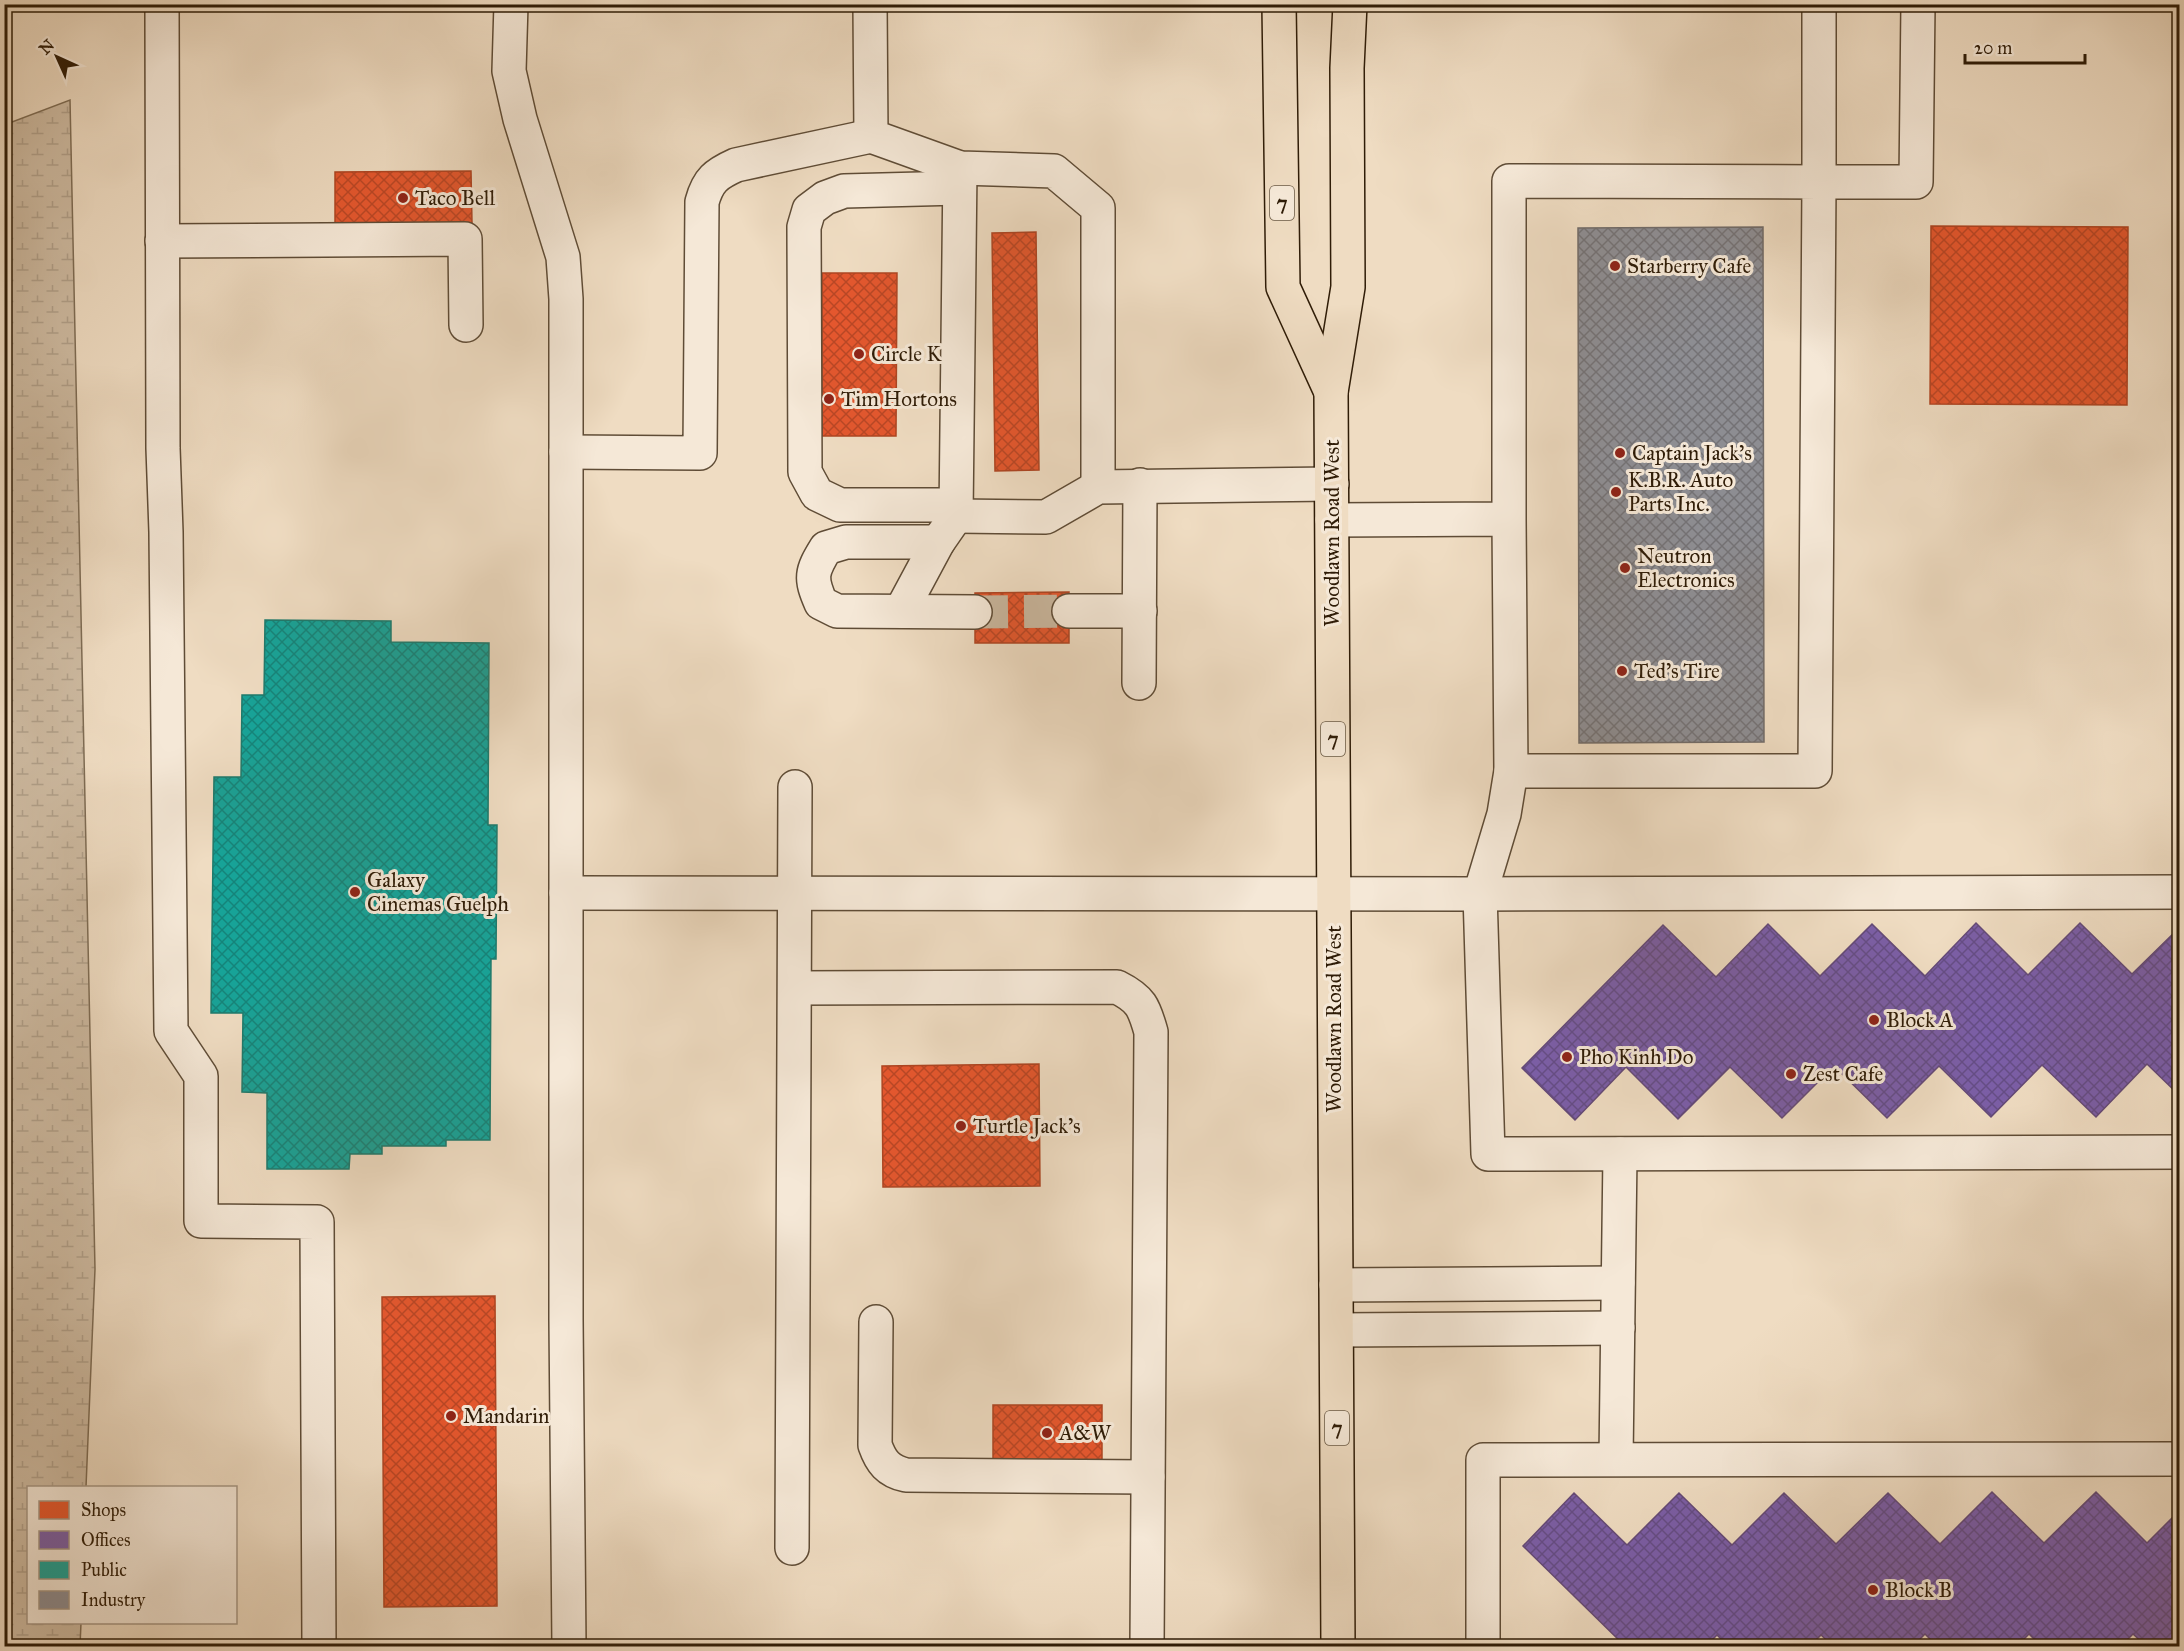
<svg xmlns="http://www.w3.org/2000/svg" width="2184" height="1651" font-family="'IM FELL Great Primer',serif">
<defs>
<pattern id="wetland-marsh" width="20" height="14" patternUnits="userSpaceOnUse" patternTransform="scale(1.5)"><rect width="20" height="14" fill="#cebba2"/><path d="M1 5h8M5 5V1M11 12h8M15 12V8" fill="none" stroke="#b1a08a"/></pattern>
<pattern id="shops-cross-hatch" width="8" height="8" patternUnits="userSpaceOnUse" patternTransform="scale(1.5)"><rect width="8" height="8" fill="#e4572e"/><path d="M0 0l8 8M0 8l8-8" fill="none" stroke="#b94725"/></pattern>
<pattern id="offices-cross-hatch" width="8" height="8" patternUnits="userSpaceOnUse" patternTransform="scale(1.5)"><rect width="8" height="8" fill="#7b5ea7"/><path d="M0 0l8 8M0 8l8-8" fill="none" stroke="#654d86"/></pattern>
<pattern id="public-cross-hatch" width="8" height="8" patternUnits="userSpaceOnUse" patternTransform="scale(1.5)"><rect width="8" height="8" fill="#17a398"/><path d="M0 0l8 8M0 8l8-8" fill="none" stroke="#15847a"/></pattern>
<pattern id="industry-cross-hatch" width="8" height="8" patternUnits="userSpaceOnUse" patternTransform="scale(1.5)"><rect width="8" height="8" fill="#8d8d92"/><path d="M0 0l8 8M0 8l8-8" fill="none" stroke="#747275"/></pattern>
</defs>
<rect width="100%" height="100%" fill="#efdcc2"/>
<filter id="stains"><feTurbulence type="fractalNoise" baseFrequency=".00333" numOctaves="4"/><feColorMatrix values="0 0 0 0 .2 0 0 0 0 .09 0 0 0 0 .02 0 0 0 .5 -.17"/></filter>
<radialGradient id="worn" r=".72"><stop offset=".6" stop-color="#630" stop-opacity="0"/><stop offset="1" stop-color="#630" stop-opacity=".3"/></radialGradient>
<path fill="url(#wetland-marsh)" stroke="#7e6c54" stroke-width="1.5" d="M70 100 95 1269 86 1487 28 1488V1622L81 1623 80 1646H5L4 125Z"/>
<g fill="url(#shops-cross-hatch)" stroke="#ae4522" stroke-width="1.5">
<path d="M471 171 472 223 335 225V172Z"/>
<path d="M1931 226 2128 227 2127 405 1930 404Z"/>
<path d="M1036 232 1039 470 995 471 992 233Z"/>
<path d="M822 273H897L896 436H822Z"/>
<path d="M1069 592V643H975V593Z"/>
<path d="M1039 1064 1040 1186 883 1187 882 1066Z"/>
<path d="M495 1296 497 1606 384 1607 382 1297Z"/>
<path d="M993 1405H1102V1461L993 1462Z"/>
</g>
<g fill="url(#offices-cross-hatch)" stroke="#644a77" stroke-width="1.5">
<path d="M1976 923 2028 975 2080 923 2132 974 2180 927V1096L2147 1064 2096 1117 2042 1065 1991 1117 1939 1066 1887 1118 1834 1066 1782 1118 1730 1067 1678 1119 1626 1067 1575 1120 1522 1068 1663 925 1716 977 1768 924 1820 976 1872 924 1925 976Z"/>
<path d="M1992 1492 2044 1543 2096 1492 2147 1543 2180 1510V1646H2146L2133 1634 2121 1646H2041L2029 1634 2017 1646H1937L1925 1634 1913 1646H1833L1821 1635 1810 1646H1728L1717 1635 1706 1646H1625L1523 1546 1574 1493 1627 1545 1679 1493 1732 1545 1784 1493 1836 1544 1888 1493 1940 1544Z"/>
</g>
<path fill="url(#public-cross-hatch)" stroke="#1e7a6c" stroke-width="1.5" d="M265 620 391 621V642L489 643 488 825H497L496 959H491L490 1140H446V1146H382V1154H350L349 1169H267V1093L242 1092 243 1013H211L214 777H241L242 695H264Z"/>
<path fill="url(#industry-cross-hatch)" stroke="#716b68" stroke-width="1.5" d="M1763 227 1764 742 1579 743 1578 228Z"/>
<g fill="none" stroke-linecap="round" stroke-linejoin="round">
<path stroke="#c9b69d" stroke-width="33" stroke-dasharray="33 16" stroke-linecap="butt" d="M975 612 1069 611"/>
<g stroke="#5f4c36" stroke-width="36">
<g id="minor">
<path d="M162 4 163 448 166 532 171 1031 201 1076V1221L317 1222 319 1646"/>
<path d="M511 4 509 71 520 119 563 257 566 299V1319L569 1646"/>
<path d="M870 4 871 136 960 168 1054 171 1098 208V487"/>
<path d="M1819 4V182H1916L1918 4"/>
<path d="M162 241 465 239 466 325"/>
<path d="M566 452 700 453 702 202C708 180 716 174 736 165L871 136"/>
<path d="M956 505H840L817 494 805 472 804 227 809 210 825 198 844 191 959 188"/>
<path d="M956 516 1046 517 1098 487 1332 484"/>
<path d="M1332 520 1509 519V181L1819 182 1815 771H1511L1509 519"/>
<path d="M938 542H846L826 548C811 572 810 578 821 603L837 611 975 612"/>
<path d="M901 611 938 542 956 516 960 168"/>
<path d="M1069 611H1140"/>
<path d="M1139 683 1140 485"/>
<path d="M1511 771 1504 814 1480 894 1488 1154 2180 1152"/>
<path d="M566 893 1480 894 2180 892"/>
<path d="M795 988 1117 987C1141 999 1144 1007 1151 1032L1147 1646"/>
<path d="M1336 1285 1618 1283"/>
<path d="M876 1322 875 1445C881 1462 888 1471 906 1475L1148 1477"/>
<path d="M1337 1330 1618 1328"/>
<path d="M1616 1459 1620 1154"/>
<path d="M792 1548 795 787"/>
<path d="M1483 1646V1460L2180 1459"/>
</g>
</g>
<g stroke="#2f1c07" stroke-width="36">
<g id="major">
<path d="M1279 4 1283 287 1331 392"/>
<path d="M1338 1646 1331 392 1348 287 1347 68 1350 4"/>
</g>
</g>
<use href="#minor" stroke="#f5e8d7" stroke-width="33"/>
<use href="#major" stroke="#efdcc2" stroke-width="33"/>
</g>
<g fill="#8f2418" stroke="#f5e8d7" stroke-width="2">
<circle cx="403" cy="198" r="6"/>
<circle cx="1615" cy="266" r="6"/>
<circle cx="859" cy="354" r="6"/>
<circle cx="829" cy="399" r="6"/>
<circle cx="1620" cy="453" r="6"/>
<circle cx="1616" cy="492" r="6"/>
<circle cx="1625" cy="568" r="6"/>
<circle cx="1622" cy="671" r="6"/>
<circle cx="355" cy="892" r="6"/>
<circle cx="1874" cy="1020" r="6"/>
<circle cx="1567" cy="1057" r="6"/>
<circle cx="1791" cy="1074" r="6"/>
<circle cx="961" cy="1126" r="6"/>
<circle cx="451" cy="1416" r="6"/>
<circle cx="1047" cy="1433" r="6"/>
<circle cx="1873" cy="1590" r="6"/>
</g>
<g text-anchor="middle" stroke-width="6" stroke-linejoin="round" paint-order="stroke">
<g fill="#f5e8d7" stroke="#6a5945" stroke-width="1.5">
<rect x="1270" y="186" width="24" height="34" rx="4.5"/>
<rect x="1321" y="722" width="24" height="34" rx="4.5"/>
<rect x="1325" y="1411" width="24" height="34" rx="4.5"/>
</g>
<g font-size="20" font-weight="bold" fill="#2f1c07">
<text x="1282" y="210">7</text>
<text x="1333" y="746">7</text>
<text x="1337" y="1435">7</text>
</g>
<g font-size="21" fill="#2f1c07" stroke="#f5e8d7" text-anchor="start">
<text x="415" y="205">Taco Bell</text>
<text x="1627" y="273">Starberry Cafe</text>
<text x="871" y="361">Circle K</text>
<text x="841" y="406">Tim Hortons</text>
<text x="1632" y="460">Captain Jack's</text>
<text x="1628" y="487">K.B.R. Auto<tspan x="1628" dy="24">Parts Inc.</tspan></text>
<text x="1637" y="563">Neutron<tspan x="1637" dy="24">Electronics</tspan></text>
<text x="1634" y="678">Ted's Tire</text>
<text x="367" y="887">Galaxy<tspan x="367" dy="24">Cinemas Guelph</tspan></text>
<text x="1886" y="1027">Block A</text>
<text x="1579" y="1064">Pho Kinh Do</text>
<text x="1803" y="1081">Zest Cafe</text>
<text x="973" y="1133">Turtle Jack's</text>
<text x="463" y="1423">Mandarin</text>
<text x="1059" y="1440">A&amp;W</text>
<text x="1885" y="1597">Block B</text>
</g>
<g font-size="21" fill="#2f1c07" stroke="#f5e8d7">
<text transform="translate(1332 533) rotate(-90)" y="7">Woodlawn Road West</text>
<text transform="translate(1334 1019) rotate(-90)" y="7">Woodlawn Road West</text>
</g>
</g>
<rect width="2184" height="1651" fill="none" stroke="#efdcc2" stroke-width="24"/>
<rect x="6" y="6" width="2172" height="1639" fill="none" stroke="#2f1c07" stroke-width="3"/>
<rect x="12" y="12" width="2160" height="1627" fill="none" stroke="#2f1c07" stroke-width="1.5"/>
<rect x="27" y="1486" width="210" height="138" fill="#f5e8d7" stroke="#a69684" stroke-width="1.5"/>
<rect x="39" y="1501" width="30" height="18" fill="#e4572e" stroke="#a69684" stroke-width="1.5"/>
<text x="81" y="1516" font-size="18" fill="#2f1c07">Shops</text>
<rect x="39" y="1531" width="30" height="18" fill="#7b5ea7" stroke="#a69684" stroke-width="1.5"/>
<text x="81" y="1546" font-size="18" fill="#2f1c07">Offices</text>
<rect x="39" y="1561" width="30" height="18" fill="#17a398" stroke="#a69684" stroke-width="1.5"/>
<text x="81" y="1576" font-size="18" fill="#2f1c07">Public</text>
<rect x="39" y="1591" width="30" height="18" fill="#8d8d92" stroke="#a69684" stroke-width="1.5"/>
<text x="81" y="1606" font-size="18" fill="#2f1c07">Industry</text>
<g transform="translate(57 57) rotate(315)" stroke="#f5e8d7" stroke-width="4.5" paint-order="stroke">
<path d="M0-4.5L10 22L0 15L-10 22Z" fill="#2f1c07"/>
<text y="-9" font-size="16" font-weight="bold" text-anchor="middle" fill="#2f1c07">N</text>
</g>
<path d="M1965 54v9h120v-9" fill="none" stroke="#2f1c07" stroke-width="3"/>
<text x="1974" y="54" font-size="18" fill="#2f1c07" stroke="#f5e8d7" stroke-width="4.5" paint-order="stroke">20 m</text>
<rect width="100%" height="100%" filter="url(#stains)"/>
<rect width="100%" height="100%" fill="url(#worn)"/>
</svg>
